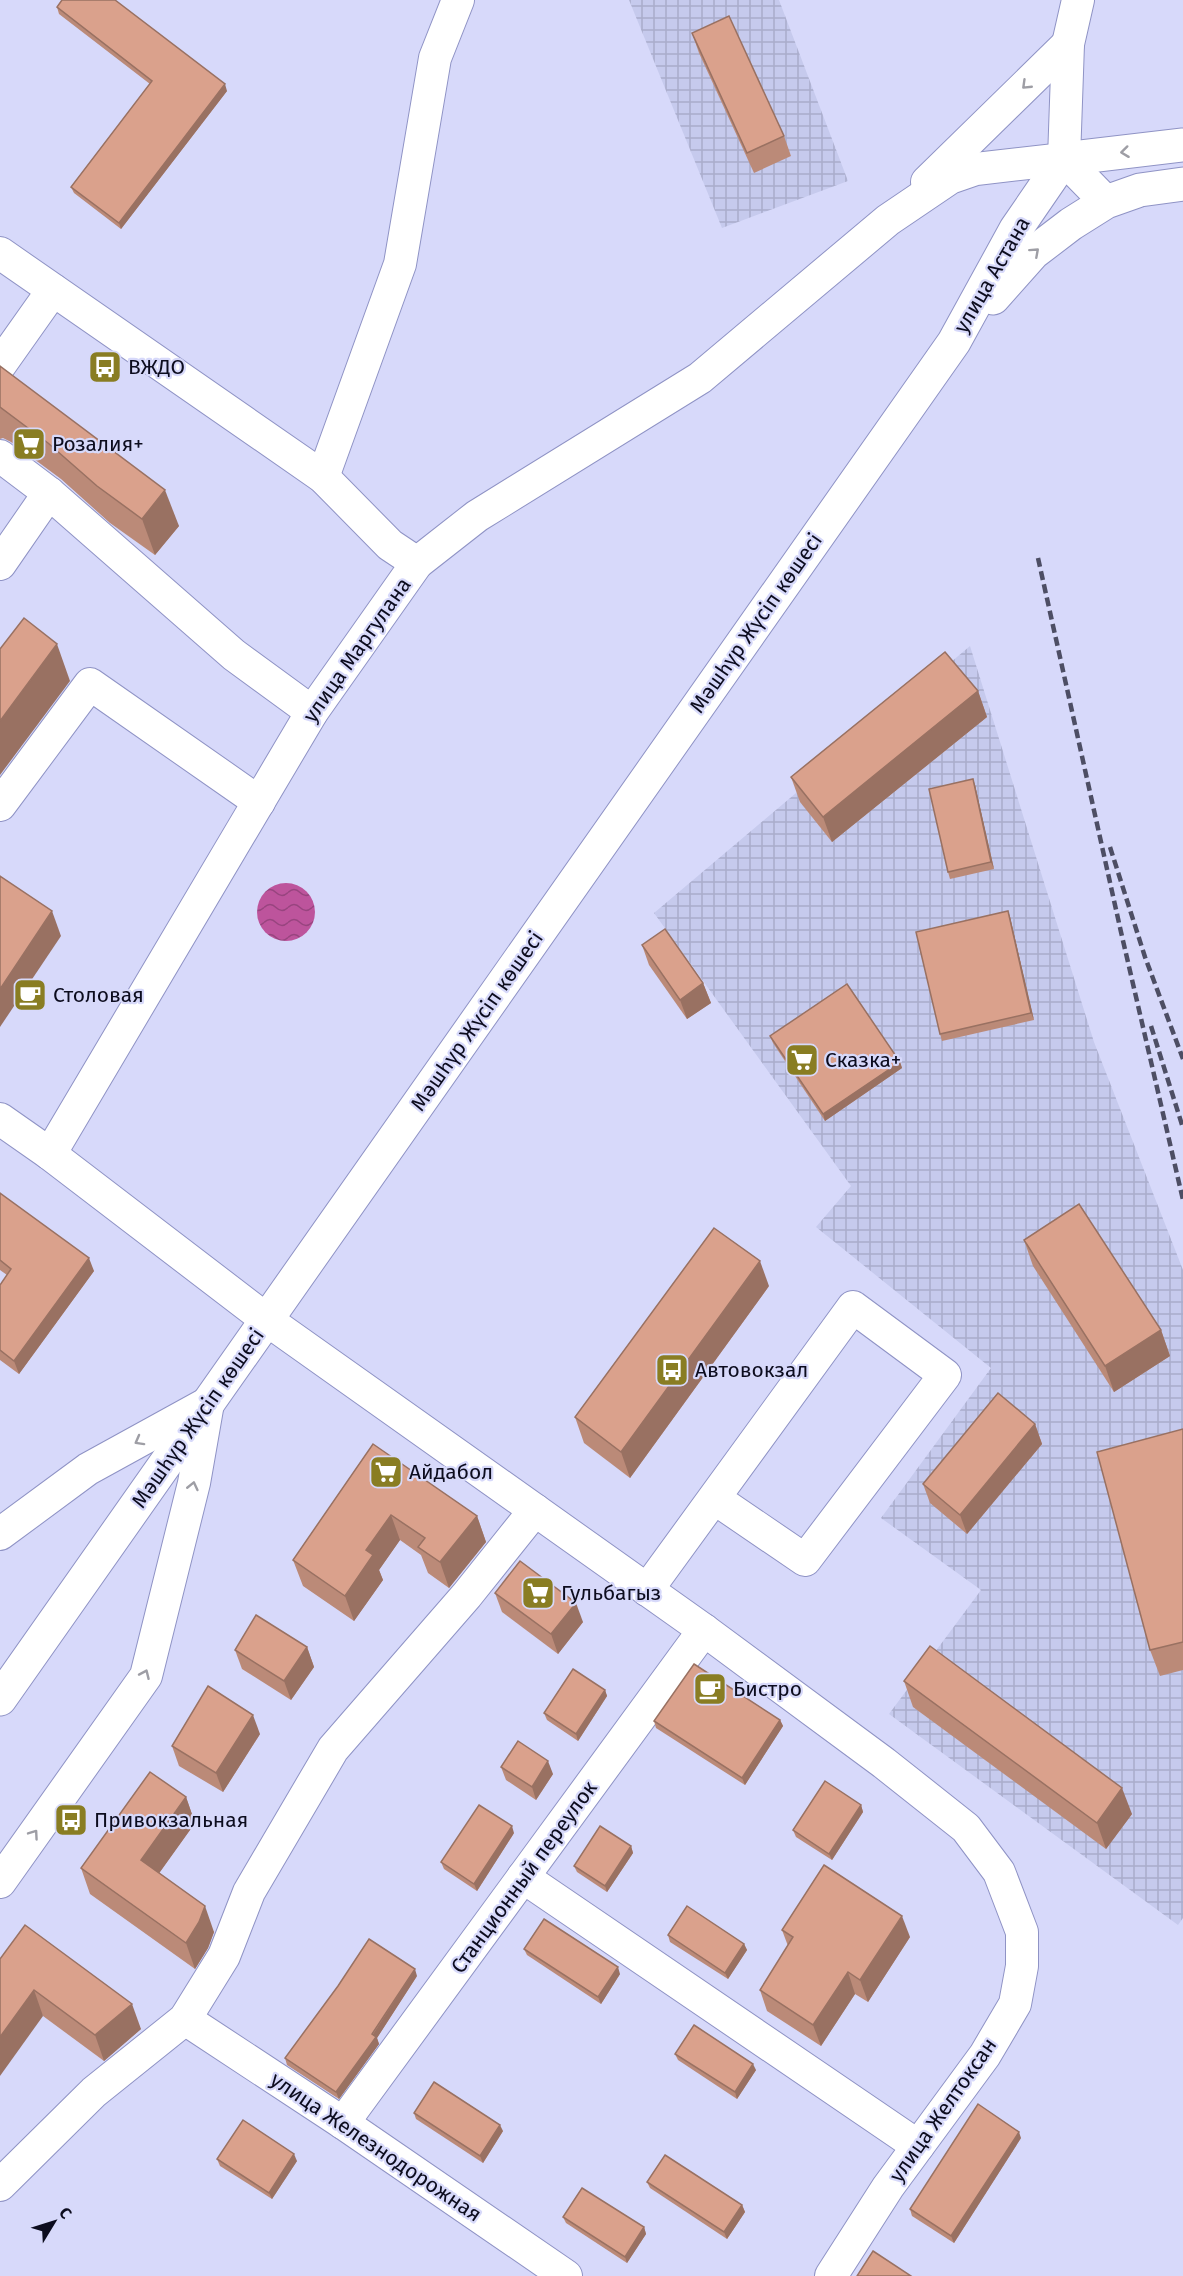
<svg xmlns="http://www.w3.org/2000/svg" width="1183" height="2276" font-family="'Fira Sans',sans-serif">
<defs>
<pattern id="industrial-grid" width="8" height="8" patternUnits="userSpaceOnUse" patternTransform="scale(1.5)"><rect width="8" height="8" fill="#c6caed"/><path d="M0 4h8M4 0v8" fill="none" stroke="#a9accb"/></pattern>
<pattern id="water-waves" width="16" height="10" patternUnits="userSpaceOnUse" patternTransform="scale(1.5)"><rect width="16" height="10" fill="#bd549c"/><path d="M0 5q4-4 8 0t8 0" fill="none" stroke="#98447f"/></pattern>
</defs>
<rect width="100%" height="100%" fill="#d7d9fa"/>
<g fill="url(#industrial-grid)">
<path d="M629 0H779L848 181 722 228Z"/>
<path d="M970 646 1094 1042 1183 1270V1918L1178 1925 889 1714 981 1590 881 1518 991 1368 816 1227 851 1186 654 913Z"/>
</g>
<circle fill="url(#water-waves)" cx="286" cy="912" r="29"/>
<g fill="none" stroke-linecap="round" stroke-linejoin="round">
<g stroke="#8f93c5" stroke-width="34">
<g id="minor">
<path d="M1078 0 1068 44 1064 159 1106 202"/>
<path d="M927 182 1068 44"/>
<path d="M0 253 323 477 390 545 417 563 312 712 50 1154"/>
<path d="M0 365 53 290"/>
<path d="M0 456 49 493 234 655 312 712"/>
<path d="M323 477 400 264 435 58 458 0"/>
<path d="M417 563 477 516 700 378 888 220 950 178 976 169 1064 159"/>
<path d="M0 564 49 493"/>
<path d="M0 805 90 684 259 802"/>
<path d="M0 1119 50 1154 267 1320 704 1630 884 1763 966 1828 999 1872 1022 1932V1966L1015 2004 985 2055 888 2187 831 2276"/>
<path d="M0 1534 88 1469 208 1403"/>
<path d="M647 1590 853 1307 945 1375 805 1560 714 1498"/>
<path d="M523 1877 918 2146"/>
<path d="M0 1882 146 1676 194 1483 208 1403"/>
<path d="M185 2019 343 2123 566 2276"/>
<path d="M343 2123 704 1630"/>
<path d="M0 2185 94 2092 185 2019 224 1956 249 1892 333 1749 467 1595 535 1510"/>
</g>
</g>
<g stroke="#8f93c5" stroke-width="35">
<g id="major">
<path d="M993 298 1033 253 1071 224 1106 202 1140 190 1183 184"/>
<path d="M0 1699 954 342 1016 229 1064 159 1183 145"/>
</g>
</g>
<use href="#minor" stroke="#fff" stroke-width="32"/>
<use href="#major" stroke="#fff" stroke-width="33"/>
<g stroke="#4d4e64" stroke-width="4.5" stroke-dasharray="9 4.5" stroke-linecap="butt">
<path d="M1038 558 1121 932 1183 1200"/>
<path d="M1110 847 1145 957 1183 1059"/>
<path d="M1151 1026 1183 1128"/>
</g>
</g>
<g fill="#bb8a78">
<path d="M57 7 227 91 121 229 74 193 71 187 150 84 59 14Z"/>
<path d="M692 33 784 136 791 156 754 173 699 53Z"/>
<path d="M0 366 179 526 155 555 110 523 61 479 11 442 3 438 0 439Z"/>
<path d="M978 691 987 717 832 842 800 802 791 777Z"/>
<path d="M975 785 994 869 950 879 948 872Z"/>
<path d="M1008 911 1010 917 1034 1020 942 1041 940 1034Z"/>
<path d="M642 945 703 983 711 1003 687 1019 649 965Z"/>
<path d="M770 1036 900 1062 902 1068 825 1121 773 1043Z"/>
<path d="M0 1193 94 1271 19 1374 0 1360V1285L7 1275 0 1270Z"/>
<path d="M1024 1240 1161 1330 1170 1356 1114 1392 1033 1266Z"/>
<path d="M769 1286 630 1478 584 1443 575 1417Z"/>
<path d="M1035 1424 1042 1444 967 1534 930 1503 923 1484Z"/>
<path d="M1183 1429V1670L1160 1676 1150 1650Z"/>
<path d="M373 1444 477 1516 486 1542 449 1588 428 1573 421 1555 400 1540 379 1570 383 1580 354 1621 303 1586 293 1560Z"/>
<path d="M495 1593 583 1622 558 1654 502 1612Z"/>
<path d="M307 1647 314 1667 291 1700 242 1669 235 1650Z"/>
<path d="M904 1681 1132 1814 1106 1849 913 1707Z"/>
<path d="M605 1690 607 1696 578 1741 547 1720 544 1713Z"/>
<path d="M780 1720 783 1726 745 1785 656 1728 654 1721Z"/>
<path d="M260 1734 223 1792 179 1766 172 1746Z"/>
<path d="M501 1767 553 1774 536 1800 506 1780Z"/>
<path d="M186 1797 195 1823 159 1873 214 1932 208 1948 195 1969 90 1894 81 1868Z"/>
<path d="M861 1805 863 1812 832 1860 796 1837 793 1830Z"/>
<path d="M514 1833 477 1891 444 1869 441 1862Z"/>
<path d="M631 1846 633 1853 607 1892 577 1872 574 1866Z"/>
<path d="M782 1930 910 1937 868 2002 855 1994 821 2046 767 2011 760 1990 788 1946Z"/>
<path d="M668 1935 744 1944 747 1950 728 1979 670 1942Z"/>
<path d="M524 1949 620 1974 601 2004 527 1955Z"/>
<path d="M0 1959 141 2029 104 2061 43 2016Z"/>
<path d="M417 1976 377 2038 379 2044 339 2099 287 2065 285 2058Z"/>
<path d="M675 2054 756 2070 737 2099 678 2060Z"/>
<path d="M414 2113 503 2131 483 2163 416 2119Z"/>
<path d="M1021 2138 954 2243 912 2216 910 2209Z"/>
<path d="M217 2159 297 2161 272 2199 220 2166Z"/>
<path d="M647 2182 742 2205 745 2212 727 2239 650 2188Z"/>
<path d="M563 2217 644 2227 646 2234 627 2263 566 2223Z"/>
</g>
<g fill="#997162">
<path d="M225 84 227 91 121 229 119 223Z"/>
<path d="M165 490 179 526 155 555 142 519Z"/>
<path d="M57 644 70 681 0 775V721Z"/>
<path d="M978 691 987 717 832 842 823 817Z"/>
<path d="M973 779 975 785 994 869 991 862Z"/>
<path d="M52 911 61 936 0 1027V989Z"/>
<path d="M1008 911 1010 917 1034 1020 1031 1013Z"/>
<path d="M703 983 711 1003 687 1019 680 1000Z"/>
<path d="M900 1062 902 1068 825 1121 823 1114Z"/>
<path d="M89 1258 94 1271 19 1374 14 1361Z"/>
<path d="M760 1261 769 1286 630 1478 621 1452Z"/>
<path d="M1161 1330 1170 1356 1114 1392 1105 1366Z"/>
<path d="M1035 1424 1042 1444 967 1534 960 1515Z"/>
<path d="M391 1515 400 1540 379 1570 383 1580 354 1621 345 1596 366 1550Z"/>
<path d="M477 1516 486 1542 449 1588 440 1562Z"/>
<path d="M576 1603 583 1622 558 1654 551 1634Z"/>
<path d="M307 1647 314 1667 291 1700 284 1681Z"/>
<path d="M605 1690 607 1696 578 1741 576 1734Z"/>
<path d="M253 1715 260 1734 223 1792 216 1773Z"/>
<path d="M780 1720 783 1726 745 1785 742 1778Z"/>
<path d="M548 1761 553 1774 536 1800 532 1787Z"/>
<path d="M1122 1788 1132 1814 1106 1849 1097 1823Z"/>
<path d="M186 1797 195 1823 150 1886 141 1860Z"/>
<path d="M861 1805 863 1812 832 1860 829 1854Z"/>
<path d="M512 1826 514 1833 477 1891 474 1884Z"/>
<path d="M631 1846 633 1853 607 1892 605 1886Z"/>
<path d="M205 1906 214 1932 208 1948 195 1969 186 1943Z"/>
<path d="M902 1916 910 1937 868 2002 860 1980Z"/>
<path d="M744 1944 747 1950 728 1979 725 1973Z"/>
<path d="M618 1967 620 1974 601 2004 598 1997Z"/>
<path d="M415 1969 417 1976 377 2038 379 2044 339 2099 336 2092Z"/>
<path d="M848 1972 855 1994 821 2046 813 2025Z"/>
<path d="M34 1990 43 2016 0 2076V2037Z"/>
<path d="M132 2004 141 2029 104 2061 95 2035Z"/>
<path d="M753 2064 756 2070 737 2099 735 2092Z"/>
<path d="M500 2125 503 2131 483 2163 480 2156Z"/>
<path d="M1019 2132 1021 2138 954 2243 951 2236Z"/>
<path d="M294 2154 297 2161 272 2199 269 2193Z"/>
<path d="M742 2205 745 2212 727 2239 724 2232Z"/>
<path d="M644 2227 646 2234 627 2263 625 2257Z"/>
</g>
<g fill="#daa18c" stroke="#997162" stroke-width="1.5">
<path d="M62 0H115L225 84 119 223 71 187 152 81 57 7Z"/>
<path d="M729 16 784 136 747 153 692 33Z"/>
<path d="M0 366 165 490 142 519 97 486 48 443 0 407Z"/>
<path d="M24 618 57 644 0 721V649Z"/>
<path d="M945 652 978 691 823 817 791 777Z"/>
<path d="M973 779 991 862 948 872 929 789Z"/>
<path d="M0 876 52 911 0 989Z"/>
<path d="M1008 911 1031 1013 940 1034 916 932Z"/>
<path d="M665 929 703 983 680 1000 642 945Z"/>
<path d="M847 984 900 1062 823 1114 770 1036Z"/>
<path d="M0 1193 89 1258 14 1361 0 1350V1285L11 1269 0 1260Z"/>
<path d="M1079 1204 1161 1330 1105 1366 1024 1240Z"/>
<path d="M714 1228 760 1261 621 1452 575 1417Z"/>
<path d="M998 1393 1035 1424 960 1515 923 1484Z"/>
<path d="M1183 1429V1642L1150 1650 1097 1452Z"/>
<path d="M373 1444 477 1516 440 1562 418 1547 425 1538 391 1515 366 1550 373 1555 345 1596 293 1560Z"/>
<path d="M520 1561 576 1603 551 1634 495 1593Z"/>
<path d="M256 1615 307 1647 284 1681 235 1650Z"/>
<path d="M930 1646 1122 1788 1097 1823 904 1681Z"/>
<path d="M694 1664 780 1720 742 1778 654 1721Z"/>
<path d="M573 1669 605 1690 576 1734 544 1713Z"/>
<path d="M208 1686 253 1715 216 1773 172 1746Z"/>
<path d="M518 1741 548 1761 532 1787 501 1767Z"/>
<path d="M150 1772 186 1797 141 1860 205 1906 199 1922 186 1943 81 1868Z"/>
<path d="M825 1781 861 1805 829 1854 793 1830Z"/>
<path d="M479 1805 512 1826 474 1884 441 1862Z"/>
<path d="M600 1826 631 1846 605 1886 574 1866Z"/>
<path d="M824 1865 902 1916 860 1980 848 1972 813 2025 760 1990 793 1937 782 1930Z"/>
<path d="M687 1906 744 1944 725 1973 668 1935Z"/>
<path d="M544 1919 618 1967 598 1997 524 1949Z"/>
<path d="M25 1925 132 2004 95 2035 34 1990 0 2037V1959Z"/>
<path d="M369 1939 415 1969 372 2034 376 2037 336 2092 285 2058 338 1986Z"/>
<path d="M694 2025 753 2064 735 2092 675 2054Z"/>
<path d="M434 2082 500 2125 480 2156 414 2113Z"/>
<path d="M978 2104 1019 2132 951 2236 910 2209Z"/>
<path d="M243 2120 294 2154 269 2193 217 2159Z"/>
<path d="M665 2155 742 2205 724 2232 647 2182Z"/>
<path d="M582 2188 644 2227 625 2257 563 2217Z"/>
<path d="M873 2251 911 2276H857Z"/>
</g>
<defs><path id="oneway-chevron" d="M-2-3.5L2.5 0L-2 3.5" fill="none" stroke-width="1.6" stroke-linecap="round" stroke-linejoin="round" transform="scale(1.5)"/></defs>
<g stroke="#9e9ea5">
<use href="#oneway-chevron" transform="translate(1026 85) rotate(136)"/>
<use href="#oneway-chevron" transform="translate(1125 152) rotate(173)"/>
<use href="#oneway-chevron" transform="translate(1035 252) rotate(-42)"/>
<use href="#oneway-chevron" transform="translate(139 1441) rotate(151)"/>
<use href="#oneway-chevron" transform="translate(193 1486) rotate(-77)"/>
<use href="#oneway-chevron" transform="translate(145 1674) rotate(-66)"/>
<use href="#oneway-chevron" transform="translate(34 1834) rotate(-55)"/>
</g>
<defs>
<g id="bus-square" transform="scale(1.725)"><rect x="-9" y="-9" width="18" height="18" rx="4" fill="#897d23" stroke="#d7d9fa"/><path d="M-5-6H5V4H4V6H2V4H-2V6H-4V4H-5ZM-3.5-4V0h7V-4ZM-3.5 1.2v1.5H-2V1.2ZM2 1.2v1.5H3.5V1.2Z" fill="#fff"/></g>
<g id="supermarket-square" transform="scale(1.725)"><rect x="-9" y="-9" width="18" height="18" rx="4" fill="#897d23" stroke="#d7d9fa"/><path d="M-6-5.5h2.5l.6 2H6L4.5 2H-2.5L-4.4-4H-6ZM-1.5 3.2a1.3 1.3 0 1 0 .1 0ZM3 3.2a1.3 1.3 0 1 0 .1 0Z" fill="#fff"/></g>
<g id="cafe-square" transform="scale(1.725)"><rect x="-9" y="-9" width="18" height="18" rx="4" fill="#897d23" stroke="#d7d9fa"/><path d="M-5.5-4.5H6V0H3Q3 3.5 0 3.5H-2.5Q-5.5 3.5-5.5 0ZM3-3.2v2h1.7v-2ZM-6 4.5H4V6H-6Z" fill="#fff"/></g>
</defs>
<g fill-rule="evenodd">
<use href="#bus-square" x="105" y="367"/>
<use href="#supermarket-square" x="29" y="444"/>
<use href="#cafe-square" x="30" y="995"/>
<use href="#supermarket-square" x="802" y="1060"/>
<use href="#bus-square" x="672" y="1370"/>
<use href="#supermarket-square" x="386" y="1472"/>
<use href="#supermarket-square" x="538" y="1593"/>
<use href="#cafe-square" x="710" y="1689"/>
<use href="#bus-square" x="71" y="1820"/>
</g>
<g text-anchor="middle" stroke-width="4.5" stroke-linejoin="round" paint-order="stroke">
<g font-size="21" fill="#0c0c1e" stroke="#d7d9fa">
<text transform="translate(992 275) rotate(-60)" y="7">улица Астана</text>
<text transform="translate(756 623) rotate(-55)" y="7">Мәшһүр Жүсіп көшесі</text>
<text transform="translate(357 650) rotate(-55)" y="7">улица Маргулана</text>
<text transform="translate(477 1021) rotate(-55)" y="7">Мәшһүр Жүсіп көшесі</text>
<text transform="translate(198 1418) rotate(-55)" y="7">Мәшһүр Жүсіп көшесі</text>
<text transform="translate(524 1877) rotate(-54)" y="7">Станционный переулок</text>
<text transform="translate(943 2110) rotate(-55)" y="7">улица Желтоксан</text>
<text transform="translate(376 2147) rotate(34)" y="7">улица Железнодорожная</text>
</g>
<g font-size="21" fill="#0c0c1e" stroke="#d7d9fa" text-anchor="start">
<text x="128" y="374">ВЖДО</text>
<text x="52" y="451">Розалия+</text>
<text x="53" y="1002">Столовая</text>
<text x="825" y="1067">Сказка+</text>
<text x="695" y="1377">Автовокзал</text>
<text x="409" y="1479">Айдабол</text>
<text x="561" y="1600">Гульбагыз</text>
<text x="733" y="1696">Бистро</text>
<text x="94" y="1827">Привокзальная</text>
</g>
</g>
<g transform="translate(54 2222) rotate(52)" stroke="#d7d9fa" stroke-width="4.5" paint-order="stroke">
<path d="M0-4.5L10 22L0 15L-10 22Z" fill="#0c0c1e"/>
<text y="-9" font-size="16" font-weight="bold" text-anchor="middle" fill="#0c0c1e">С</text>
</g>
</svg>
